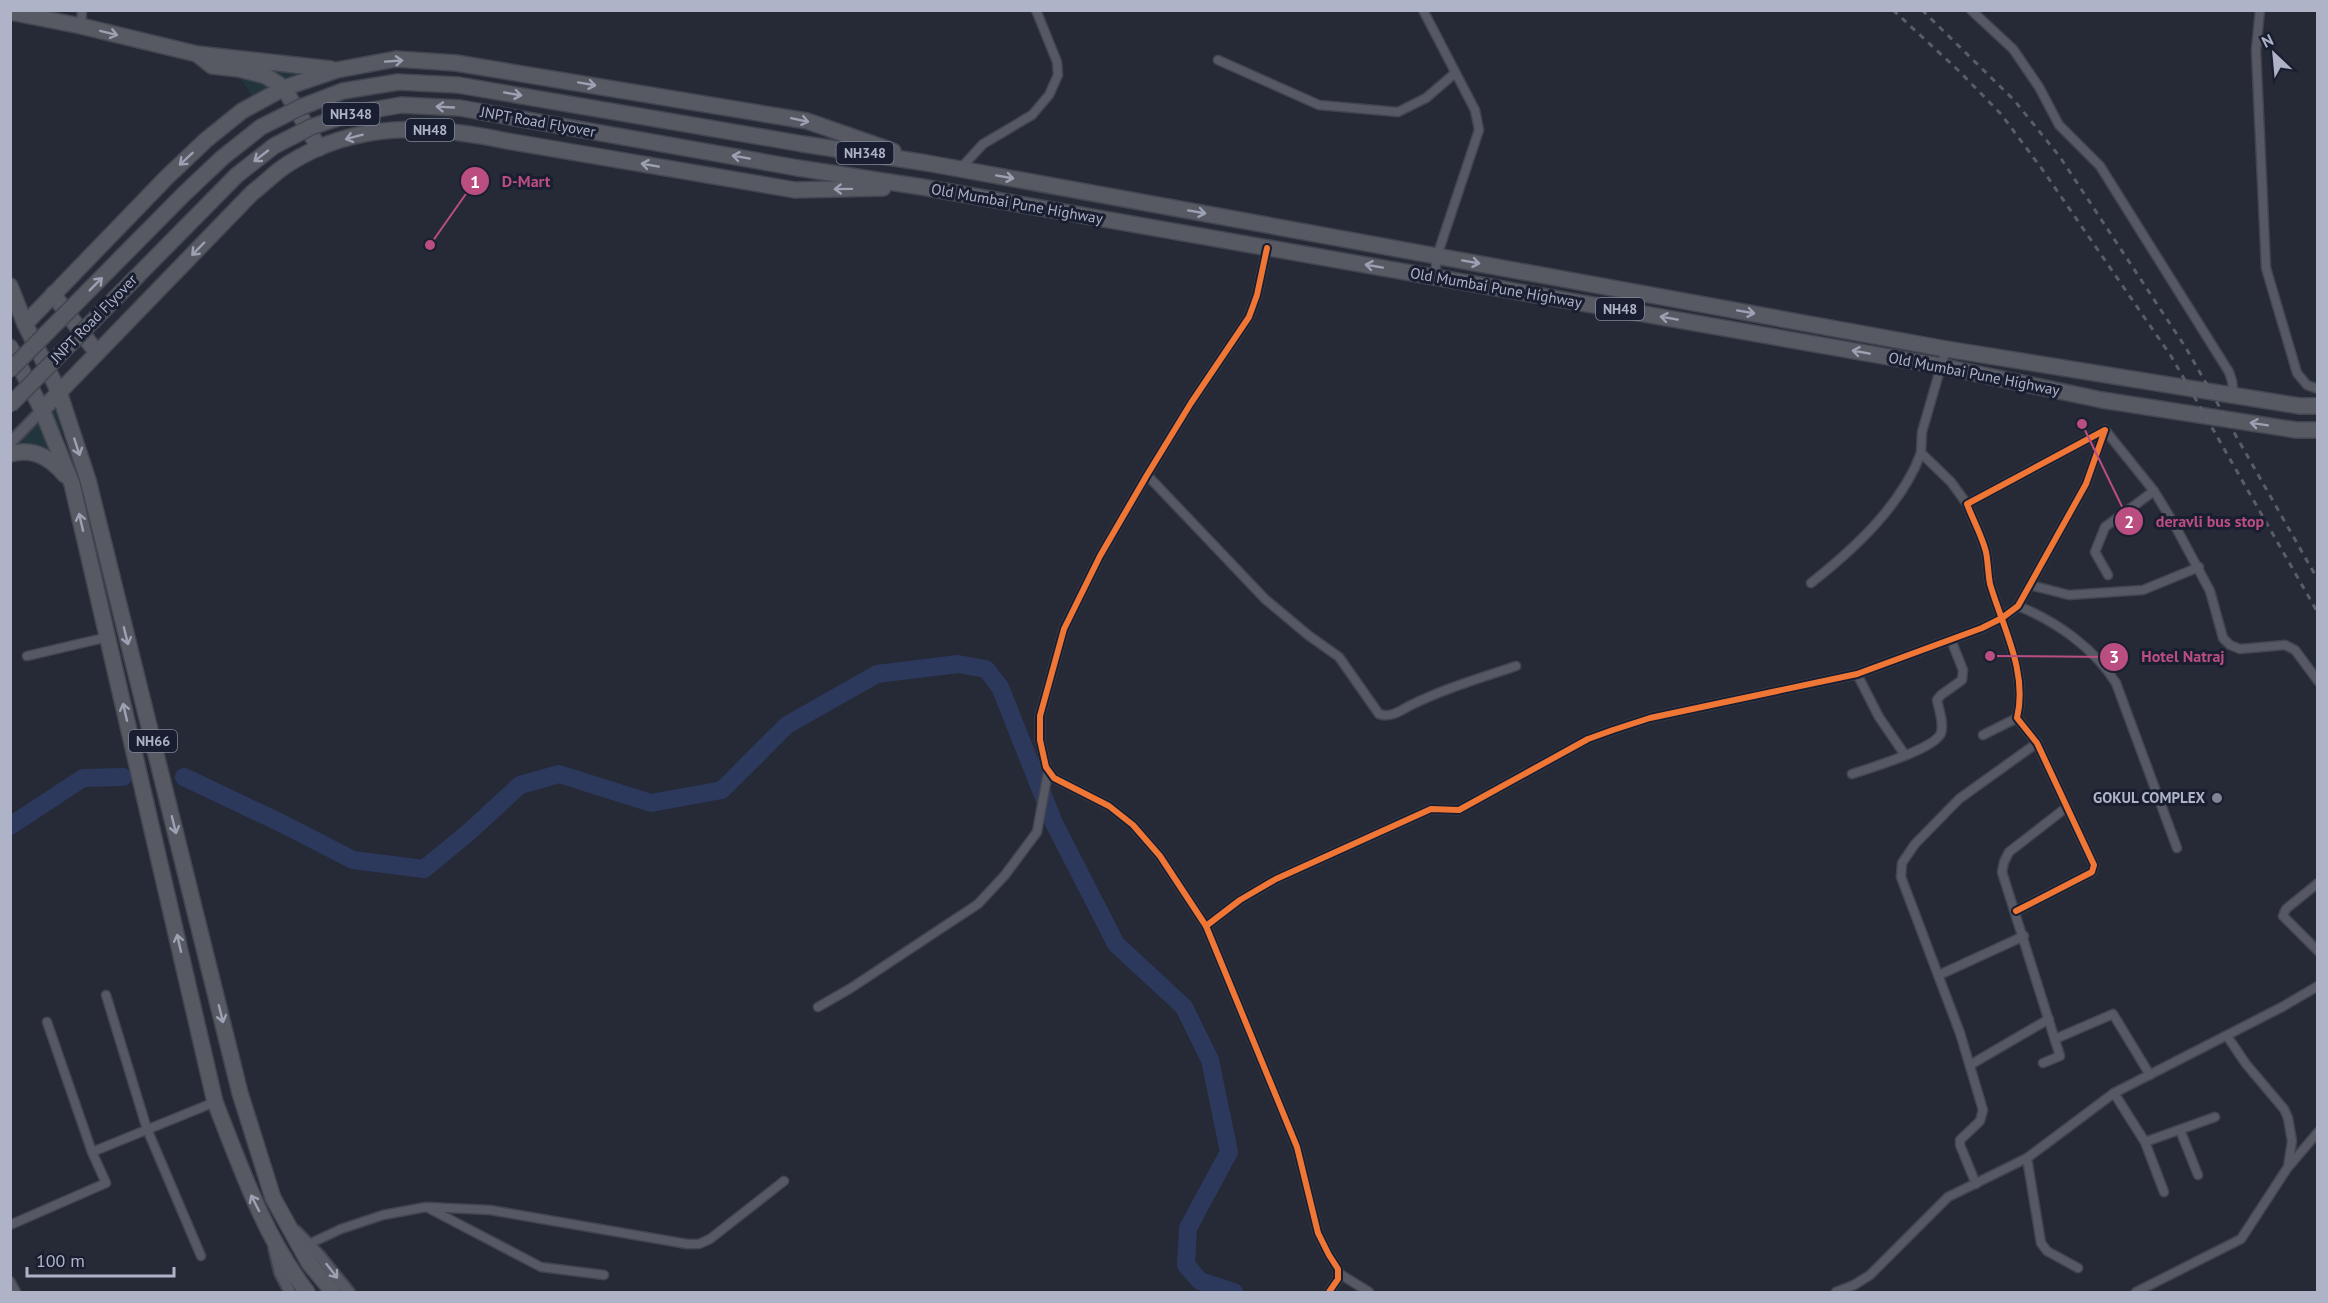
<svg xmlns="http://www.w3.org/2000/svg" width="2328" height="1303" font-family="'PT Sans',sans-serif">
<rect width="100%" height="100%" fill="#252a36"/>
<g fill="#22343c">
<path d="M225 62 305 73 252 96 239 77Z"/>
<path d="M58 404 65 465C51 450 38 445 18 444Z"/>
</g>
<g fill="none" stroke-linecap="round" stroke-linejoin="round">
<g stroke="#2d385d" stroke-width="18">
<path d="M184 777 283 824 353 860 424 869 469 832 520 785 559 774 651 803 722 790 787 725 877 674 958 664 986 669 1000 687 1054 823 1116 944 1184 1007 1210 1060 1229 1152 1188 1228 1186 1265 1200 1281 1234 1292"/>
<path d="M10 826 83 778 123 777"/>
</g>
<g stroke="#42454f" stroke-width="11">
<g id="minor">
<path d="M1423 10 1475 110 1479 130 1437 256 1435 277"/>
<path d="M1971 10 2013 49 2039 87 2059 125 2100 166 2229 372 2232 381 2234 396"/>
<path d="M2260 10 2256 50 2266 268 2297 373 2307 385 2318 389"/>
<path d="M81 26 82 10"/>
<path d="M1218 60 1319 105 1398 112 1426 98 1454 74"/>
<path d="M960 169 983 144 1032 115 1049 95 1058 75 1057 62 1036 10"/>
<path d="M1267 248 1257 295 1249 317 1191 403 1147 475 1100 556 1064 629 1040 716V740L1046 767 1054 778 1109 806 1133 825 1160 856 1206 926 1297 1147 1318 1233 1329 1255 1338 1269V1279L1329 1292"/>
<path d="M1946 349 1922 432 1921 453 1951 482 1967 504"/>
<path d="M2105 430 2154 491 2173 522 2210 591 2223 638 2230 645 2240 649 2285 645 2295 650 2318 681"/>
<path d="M1147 475 1265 599 1308 635 1339 657 1379 714C1390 718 1400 711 1409 706 1443 689 1480 678 1516 666"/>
<path d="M2108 575 2095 552 2105 527 2154 491"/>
<path d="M1811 583C1854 549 1902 505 1921 453"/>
<path d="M2030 585 2069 595 2143 590 2199 567"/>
<path d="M2018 606C2056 621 2094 648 2116 683L2177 848"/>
<path d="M27 656 108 637"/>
<path d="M1857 674 1879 717 1905 755"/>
<path d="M1983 735 2017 718"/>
<path d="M1852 774C1870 768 1935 749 1941 733 1944 723 1939 710 1937 700L1941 695 1962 680 1963 670 1951 640"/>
<path d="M2318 883 2286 909 2283 916 2318 951"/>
<path d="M1206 926 1240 900 1276 879 1431 809 1459 810 1588 739 1613 730 1650 718 1857 674 1982 628 2002 618 2018 606 2086 484 2105 430 1967 504C1973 520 1982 536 1986 552 1988 562 1988 573 1990 584 2003 628 2028 672 2017 718L2037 743 2094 865 2092 872 2016 911"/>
<path d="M1939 975 2024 936"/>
<path d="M106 995 147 1129 201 1256"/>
<path d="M818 1007 851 988 978 904 1005 875 1037 832 1048 772"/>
<path d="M2055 1039 2113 1014 2150 1075"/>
<path d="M2043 1063 2060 1056 2002 872 2004 862 2009 852 2067 807"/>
<path d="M1970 1065 2049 1019"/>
<path d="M2114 1093 2145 1142 2164 1192"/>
<path d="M2180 1130 2198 1175"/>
<path d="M2145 1142 2215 1117"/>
<path d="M92 1152 215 1102"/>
<path d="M2027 1158 2041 1243 2047 1251 2078 1268"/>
<path d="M2290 1165 2318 1132"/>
<path d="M1976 1184 1960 1145V1140L1980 1121 1983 1110 1960 1033 1901 877 1902 863 1915 844 1959 799 2037 743"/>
<path d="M430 1209 541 1267 604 1275"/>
<path d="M10 1225 106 1183 92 1152 47 1022"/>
<path d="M309 1244 341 1229 383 1215 426 1207 490 1210 687 1244H699L710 1239 784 1181"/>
<path d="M1340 1274 1369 1292"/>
<path d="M10 1281 16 1292"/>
<path d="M1836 1292 1854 1285 1870 1275 1948 1197 2027 1158 2114 1093 2282 1007 2318 986"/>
<path d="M2136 1292 2241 1239 2288 1167 2292 1141 2288 1118 2284 1109 2246 1064 2227 1036"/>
</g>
</g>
<g stroke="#42454f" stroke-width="14">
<g id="tertiary">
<path d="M10 443 42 410"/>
<path d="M296 1231 319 1255 349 1292"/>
<path d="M274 1248 280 1273 290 1292"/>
</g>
</g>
<g stroke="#424651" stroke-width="18">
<g id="trunk">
<path d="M10 12 81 26 197 54 331 69"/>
<path d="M197 54 212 66 239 69 266 76 284 88 319 148"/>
<path d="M803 144 927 163 1946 349 2300 406H2318"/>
<path d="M798 168 922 187 1940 366 2102 400 2296 430H2318"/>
<path d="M10 286 25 324 59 392 88 480 240 1093 273 1198 309 1263 333 1292"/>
<path d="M53 294 97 353"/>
<path d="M25 324 167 177 206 140 242 111 284 88 337 70 396 59 456 63 807 121 893 151"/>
<path d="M10 347 42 410 72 484 215 1102C241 1168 264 1236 307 1292"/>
<path d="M42 410 252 193C264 184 275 172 288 164 357 120 431 125 507 141L795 190 883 188"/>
<path d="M10 454C33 447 51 458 65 475"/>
</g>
</g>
<use href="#minor" stroke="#565864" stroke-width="8"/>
<use href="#tertiary" stroke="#565864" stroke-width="10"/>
<use href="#trunk" stroke="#575a62" stroke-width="15"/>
<g stroke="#595d67" stroke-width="3" stroke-dasharray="6 6" stroke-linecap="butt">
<path d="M1893 10 1959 71 2001 114 2042 169 2171 356 2318 613"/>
<path d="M1922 10 2014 100 2060 157 2186 348 2318 580"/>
</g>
<g stroke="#424651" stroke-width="18" stroke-linecap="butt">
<g id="trunk-bridge">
<path d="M10 370 184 194 222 158 261 127 301 107 343 91 398 82 458 85 803 144"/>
<path d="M10 405 237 175 274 146 311 127 350 114 401 105 460 108 798 168"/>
</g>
</g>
<use href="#trunk-bridge" stroke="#575a62" stroke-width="15"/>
<g stroke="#191e31" stroke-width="10">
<g id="cycleway">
<path d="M1267 248 1257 295 1249 317 1191 403 1147 475 1100 556 1064 629 1040 716V740L1046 767 1054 778 1109 806 1133 825 1160 856 1206 926 1297 1147 1318 1233 1329 1255 1338 1269V1279L1329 1292"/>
<path d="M1206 926 1240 900 1276 879 1431 809 1459 810 1588 739 1613 730 1650 718 1857 674 1982 628 2002 618 2018 606 2086 484 2105 430 1967 504C1973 520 1982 536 1986 552 1988 562 1988 573 1990 584 2003 628 2028 672 2017 718L2037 743 2094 865 2092 872 2016 911"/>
</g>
</g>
<use href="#cycleway" stroke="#f07635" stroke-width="6"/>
</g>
<defs><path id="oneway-shaft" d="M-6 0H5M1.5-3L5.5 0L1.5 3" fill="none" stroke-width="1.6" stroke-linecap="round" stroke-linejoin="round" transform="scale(1.5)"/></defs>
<g stroke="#9da1b4">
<use href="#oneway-shaft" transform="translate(109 33) rotate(14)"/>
<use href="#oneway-shaft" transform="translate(394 61) rotate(-4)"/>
<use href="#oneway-shaft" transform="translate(587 84) rotate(10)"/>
<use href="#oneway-shaft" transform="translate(513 94) rotate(10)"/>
<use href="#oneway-shaft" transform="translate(445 107) rotate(-177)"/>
<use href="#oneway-shaft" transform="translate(800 120) rotate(12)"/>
<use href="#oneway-shaft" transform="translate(354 137) rotate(165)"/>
<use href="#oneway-shaft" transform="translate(261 156) rotate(142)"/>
<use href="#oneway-shaft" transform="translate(741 157) rotate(-170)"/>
<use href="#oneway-shaft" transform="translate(186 159) rotate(137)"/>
<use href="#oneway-shaft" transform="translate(650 165) rotate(-170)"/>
<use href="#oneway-shaft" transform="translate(1005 177) rotate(10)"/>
<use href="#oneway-shaft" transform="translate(843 189) rotate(179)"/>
<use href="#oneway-shaft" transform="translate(1197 212) rotate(10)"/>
<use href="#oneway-shaft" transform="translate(198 249) rotate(134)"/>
<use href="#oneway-shaft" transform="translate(1471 262) rotate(10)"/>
<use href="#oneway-shaft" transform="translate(1374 266) rotate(-170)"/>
<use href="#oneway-shaft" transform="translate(96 284) rotate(-45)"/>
<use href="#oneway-shaft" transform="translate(1746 312) rotate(10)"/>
<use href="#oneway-shaft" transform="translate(1669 318) rotate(-170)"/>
<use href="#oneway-shaft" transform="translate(1861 352) rotate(-170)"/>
<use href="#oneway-shaft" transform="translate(2259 424) rotate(-171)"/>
<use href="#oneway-shaft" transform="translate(77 447) rotate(72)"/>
<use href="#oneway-shaft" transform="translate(81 522) rotate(-103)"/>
<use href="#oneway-shaft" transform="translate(126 636) rotate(76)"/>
<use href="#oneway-shaft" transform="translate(125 712) rotate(-103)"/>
<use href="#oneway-shaft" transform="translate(174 825) rotate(76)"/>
<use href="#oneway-shaft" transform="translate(179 943) rotate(-103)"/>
<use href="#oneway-shaft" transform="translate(221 1014) rotate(76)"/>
<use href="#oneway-shaft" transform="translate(255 1203) rotate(-117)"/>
</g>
<use stroke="#9ca1b4" href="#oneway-shaft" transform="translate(332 1271) rotate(52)"/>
<circle fill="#7e8395" stroke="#191e31" stroke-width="2" cx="2217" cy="798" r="6"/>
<g text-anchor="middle" stroke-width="6" stroke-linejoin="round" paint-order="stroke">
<g fill="#191e31" stroke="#81869b" stroke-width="1.5">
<rect x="322.5" y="103" width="57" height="22" rx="4.5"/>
<rect x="406" y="119" width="48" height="22" rx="4.5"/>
<rect x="836.5" y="142" width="57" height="22" rx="4.5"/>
<rect x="1596" y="298" width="48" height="22" rx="4.5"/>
<rect x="129" y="730" width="48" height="22" rx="4.5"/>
</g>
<g font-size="14" font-weight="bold" fill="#aeb3c8">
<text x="351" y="119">NH348</text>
<text x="430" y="135">NH48</text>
<text x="865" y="158">NH348</text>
<text x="1620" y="314">NH48</text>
<text x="153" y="746">NH66</text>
</g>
<g font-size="15" fill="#aeb3c8" stroke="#191e31">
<text transform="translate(538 122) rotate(10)" y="5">JNPT Road Flyover</text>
<text transform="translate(1017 204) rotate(10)" y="5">Old Mumbai Pune Highway</text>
<text transform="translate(1496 288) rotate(10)" y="5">Old Mumbai Pune Highway</text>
<text transform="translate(94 319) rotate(-46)" y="5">JNPT Road Flyover</text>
<text transform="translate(1974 374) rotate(11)" y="5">Old Mumbai Pune Highway</text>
</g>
<g font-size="15" font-weight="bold" fill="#aeb3c8" stroke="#191e31" text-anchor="end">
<text x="2205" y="803">GOKUL COMPLEX</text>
</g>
</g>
<path fill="none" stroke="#bb4e81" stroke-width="2" d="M430 245L475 181M2082 424L2129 521M1990 656L2114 657"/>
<g fill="#bb4e81" stroke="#191e31" stroke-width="2">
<circle cx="430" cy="245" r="6"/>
<circle cx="2082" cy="424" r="6"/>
<circle cx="1990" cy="656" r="6"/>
<circle cx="475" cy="181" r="15"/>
<circle cx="2129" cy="521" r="15"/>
<circle cx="2114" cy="657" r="15"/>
</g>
<g font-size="18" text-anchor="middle" font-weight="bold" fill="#fff">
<text x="475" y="188">1</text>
<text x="2129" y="528">2</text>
<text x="2114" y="663">3</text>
</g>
<g font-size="16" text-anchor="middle" font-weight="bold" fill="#bb4e81" stroke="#191e31" stroke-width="6" stroke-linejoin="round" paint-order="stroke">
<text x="526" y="187">D-Mart</text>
<text x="2210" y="527">deravli bus stop</text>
<text x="2183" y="662">Hotel Natraj</text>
</g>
<rect width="2328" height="1303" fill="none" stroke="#aeb3c8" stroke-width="24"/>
<g transform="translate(2274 54) rotate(334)" stroke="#191e31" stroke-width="4.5" paint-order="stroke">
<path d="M0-4.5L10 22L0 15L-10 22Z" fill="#aeb3c8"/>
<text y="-9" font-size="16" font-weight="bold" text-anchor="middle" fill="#aeb3c8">N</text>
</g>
<path d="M27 1267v9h147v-9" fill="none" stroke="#aeb3c8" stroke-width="3"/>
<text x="36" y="1267" font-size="18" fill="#aeb3c8" stroke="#191e31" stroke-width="4.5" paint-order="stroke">100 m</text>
</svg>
